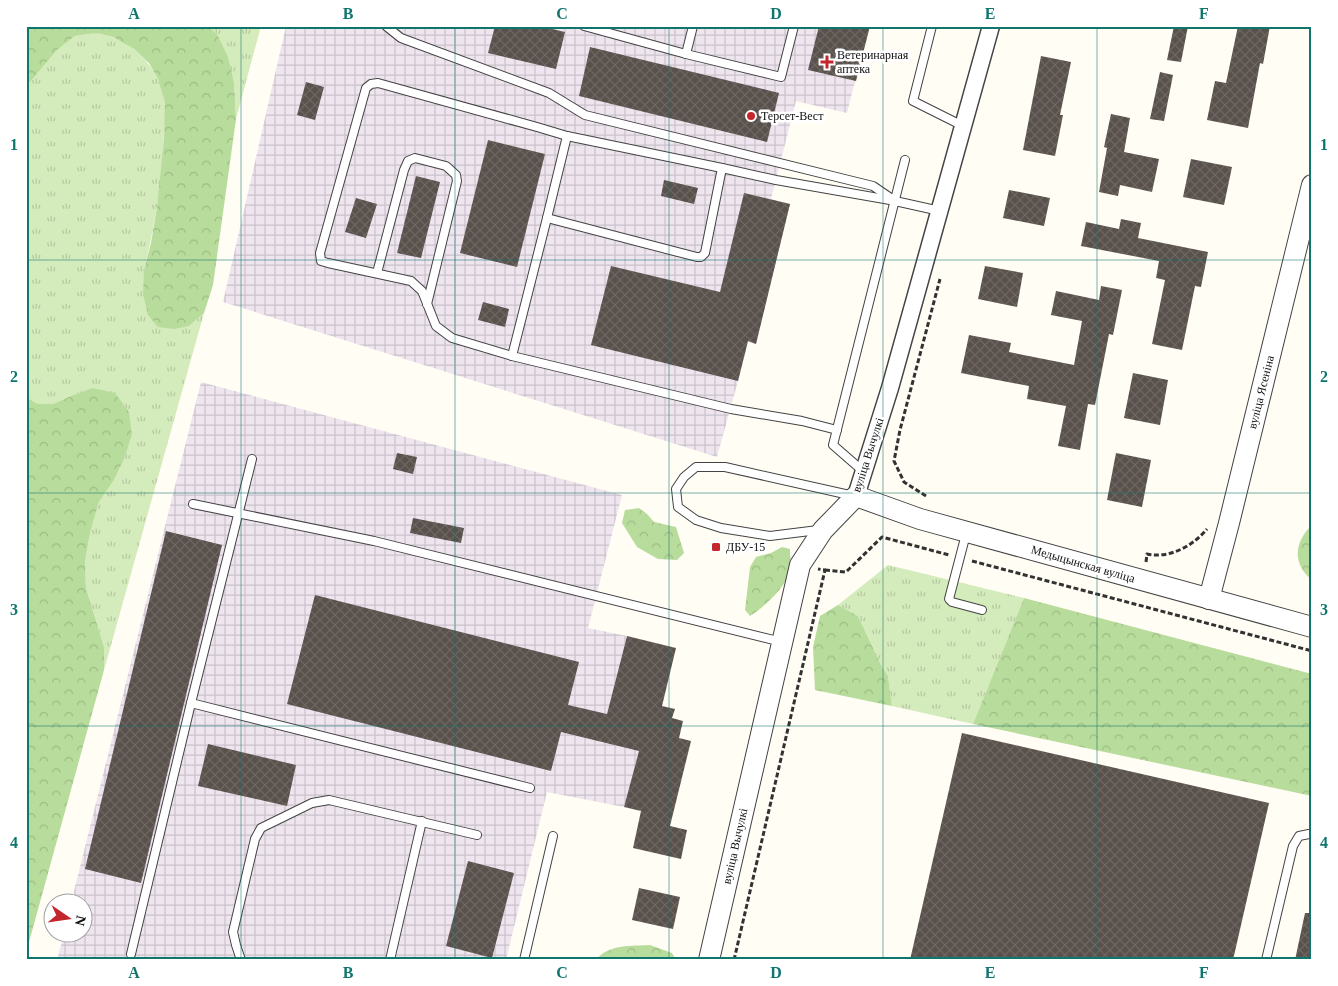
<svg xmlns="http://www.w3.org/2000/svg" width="1338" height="986" font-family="'Times New Roman',serif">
<defs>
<pattern id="industrial-grid" width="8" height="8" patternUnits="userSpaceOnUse" patternTransform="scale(1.25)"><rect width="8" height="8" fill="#eee5ef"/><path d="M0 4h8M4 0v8" fill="none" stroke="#cbc3cc"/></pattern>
<pattern id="grass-tufts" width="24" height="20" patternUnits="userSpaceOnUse" patternTransform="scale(1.25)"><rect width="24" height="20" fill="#d4ebbc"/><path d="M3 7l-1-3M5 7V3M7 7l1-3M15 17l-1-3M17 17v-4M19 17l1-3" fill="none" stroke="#b5c8a1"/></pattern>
<pattern id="forest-crowns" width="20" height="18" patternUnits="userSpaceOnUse" patternTransform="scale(1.25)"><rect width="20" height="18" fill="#b8dc9b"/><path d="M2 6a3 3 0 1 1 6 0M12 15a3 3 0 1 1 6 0" fill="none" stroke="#9dbc84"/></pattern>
<pattern id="building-cross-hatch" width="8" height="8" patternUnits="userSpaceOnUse" patternTransform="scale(1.25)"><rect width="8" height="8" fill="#59514c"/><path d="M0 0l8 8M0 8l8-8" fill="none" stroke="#6c6561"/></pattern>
</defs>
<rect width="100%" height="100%" fill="#fffdf4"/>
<g fill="url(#industrial-grid)">
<path d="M286 26H869L847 113 796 101 771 199 790 204 756 344 748 342 738 381 717 457 223 302Z"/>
<path d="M201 382 622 495 588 628 627 636 607 714 639 751 624 807 547 792 506 960H57L64 934H82V904L71 903Z"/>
</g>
<g fill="url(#grass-tufts)">
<path d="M206 26H261L236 119 234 83 217 34Z"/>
<path d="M96 33C102 35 109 35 114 38 141 49 159 72 165 100 167 110 165 121 164 131 163 178 155 225 144 270L189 326 204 313 104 670V647L86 588 85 562 90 533 99 502 114 480 125 457 132 435 92 388 73 395 53 404H38L26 397V87L57 50 75 36Z"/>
<path d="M888 565 1024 598 973 724 892 706 888 676 881 665 858 616 838 605Z"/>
</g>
<g fill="url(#forest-crowns)">
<path d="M26 26H206L217 34 228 57 234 83 236 119 213 285 204 313 189 326 174 329 158 327 148 315 143 294 144 270 151 243 157 207 164 139 165 102 158 79 149 63 134 49 113 37 96 33 75 36 57 50 26 87Z"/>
<path d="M92 388 115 393 129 412 132 435 125 457 114 480 99 502 90 533 85 562 86 588 104 647V670L26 953V397L38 404H53L73 395Z"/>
<path d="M639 508 647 514 654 522 676 527 684 553 677 560 658 559 637 547 622 523 625 510Z"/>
<path d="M1312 525V580C1292 564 1294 542 1312 525Z"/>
<path d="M782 547 790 549C790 555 791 562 790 569 786 588 766 605 750 616L745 610 750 567 756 557 771 553Z"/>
<path d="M1024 598 1312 674V796L973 724Z"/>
<path d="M838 605 858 616 881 665 888 676 892 706 815 690 813 647 820 616Z"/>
<path d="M650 945 672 953 676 960H596C608 944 632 946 650 945Z"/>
</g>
<g fill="url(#building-cross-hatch)">
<path d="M495 26H539L565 32 556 69 488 53Z"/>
<path d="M819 26H870L856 81 808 70Z"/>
<path d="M1174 26H1188L1181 62 1167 60Z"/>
<path d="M1238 26H1270L1263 64 1260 63 1248 128 1207 120 1215 81 1226 83Z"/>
<path d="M590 47 779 93 767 142 579 96Z"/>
<path d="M1041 56 1071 62 1060 115H1063L1055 156 1023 150Z"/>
<path d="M1160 72 1173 75 1164 121 1150 119Z"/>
<path d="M306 82 324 87 315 120 297 115Z"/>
<path d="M1111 114 1130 118 1124 152 1159 159 1152 192 1120 185 1118 196 1099 192 1107 148 1104 147Z"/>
<path d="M488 140 545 154 517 267 460 253Z"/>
<path d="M1191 159 1232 167 1224 205 1183 197Z"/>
<path d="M416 176 440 182 421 258 397 253Z"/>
<path d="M664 180 698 188 694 204 661 196Z"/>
<path d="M1009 190 1050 198 1044 226 1003 218Z"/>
<path d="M744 193 790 204 756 344 748 341 738 381 591 345 611 266 720 292Z"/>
<path d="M356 198 377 204 366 238 345 232Z"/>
<path d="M1121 219 1141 223 1138 238 1208 252 1201 287 1195 286 1182 350 1152 344 1165 280 1156 278 1159 261 1081 246 1086 222 1119 229Z"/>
<path d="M985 266 1023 273 1017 307 978 299Z"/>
<path d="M1101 286 1122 290 1113 335 1109 334 1095 405 1088 404 1080 450 1058 446 1066 406 1027 399 1029 386 961 373 969 335 1011 343 1009 352 1074 365 1082 321 1051 315 1056 291 1099 300Z"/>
<path d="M483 302 509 309 505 327 478 320Z"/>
<path d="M1133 373 1168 380 1160 425 1124 418Z"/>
<path d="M397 453 417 457 413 474 393 469Z"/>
<path d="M1116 453 1151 460 1142 507 1107 500Z"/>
<path d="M413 518 464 528 461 543 410 533Z"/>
<path d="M166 531 222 545 141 883 85 869Z"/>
<path d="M315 595 579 662 568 705 607 714 627 636 676 648 662 706 675 709 672 718 683 721 679 738 691 741 670 826 687 830 681 859 633 848 641 811 624 807 639 751 561 732 551 771 287 704Z"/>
<path d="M962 733 1269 803 1233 960H910Z"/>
<path d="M208 744 296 765 287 806 198 786Z"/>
<path d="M468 861 514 873 492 958 446 946Z"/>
<path d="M639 888 680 897 673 929 632 920Z"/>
<path d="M1305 913H1312V960H1295Z"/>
</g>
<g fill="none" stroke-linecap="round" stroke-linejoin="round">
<g stroke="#434343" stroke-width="10">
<g id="service">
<path d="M386 26 401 38 549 93 585 115 873 186 895 201 940 211"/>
<path d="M584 26 686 54"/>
<path d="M693 26 686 54 781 77 794 26"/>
<path d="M932 26 913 101 963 126"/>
<path d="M722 168 567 136 537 127 378 83 371 84 366 88 320 253 321 261 328 263 411 281 422 291 436 326 452 338 512 356 731 409 802 421 837 430"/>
<path d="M547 218 697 257H701L705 253 722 168 776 180 890 200"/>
<path d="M377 273 404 170 408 161 415 158 446 166 456 175 457 181 427 304"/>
<path d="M512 356 547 218 567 136"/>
<path d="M252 459 191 703 530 788"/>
<path d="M864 472 833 445 905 160"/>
<path d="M193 504 374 541 782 642"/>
<path d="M818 530 770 536 721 528 696 520 678 507 676 489 684 477 696 467H725L854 496"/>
<path d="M966 534 949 599 952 602 982 610"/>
<path d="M131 954 191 703"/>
<path d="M241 960 236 945 233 932 255 839 261 828 312 803 329 800 477 835"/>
<path d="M390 960 422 821"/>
<path d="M524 960 553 836"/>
<path d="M1266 960 1293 846 1299 836 1309 834 1312 835"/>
</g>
</g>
<g stroke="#434343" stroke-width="19">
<path id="minor" d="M856 496 890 388 991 26"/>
</g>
<g stroke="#434343" stroke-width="22">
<g id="tertiary">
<path d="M1209 599 1229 523 1312 185"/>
<path d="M709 960 800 565 823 530 856 496 920 519 1312 627"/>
</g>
</g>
<g stroke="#323232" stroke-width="3" stroke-dasharray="5 2.5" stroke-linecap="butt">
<path d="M926 496 904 482 894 461 900 430 940 279"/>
<path d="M972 561 1312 651"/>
<path d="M1146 562 1147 554C1169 559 1193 546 1207 529"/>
<path d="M825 570 846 572 882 537 949 555"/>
<path d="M734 960 825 570 818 569"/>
</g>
<use href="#service" stroke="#fff" stroke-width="8"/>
<use href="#minor" stroke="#fff" stroke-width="16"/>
<use href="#tertiary" stroke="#fff" stroke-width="20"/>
</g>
<path fill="none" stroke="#0f766e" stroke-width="1" stroke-opacity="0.55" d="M241 26V960M455 26V960M669 26V960M883 26V960M1097 26V960M26 260H1312M26 493H1312M26 726H1312"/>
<g fill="#c3262d" stroke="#fff" stroke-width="2">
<path d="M824.5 54.5h5v5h5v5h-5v5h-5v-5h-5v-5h5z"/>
<circle cx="751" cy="116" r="5"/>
<rect x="711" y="542" width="10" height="10" rx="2.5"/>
</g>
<g text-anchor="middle" stroke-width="5" stroke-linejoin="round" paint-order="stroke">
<g font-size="12" fill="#101010" stroke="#fff" text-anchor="start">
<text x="837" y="59">Ветеринарная<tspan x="837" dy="14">аптека</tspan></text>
<text x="761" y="120">Терсет-Вест</text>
<text x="726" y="551">ДБУ-15</text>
</g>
<g font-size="12" fill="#101010" stroke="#fff">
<text transform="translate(1261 392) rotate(-76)" y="4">вуліца Ясеніна</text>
<text transform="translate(868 455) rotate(-72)" y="4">вуліца Вычулкі</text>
<text transform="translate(1083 564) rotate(16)" y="4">Медыцынская вуліца</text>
<text transform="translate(735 846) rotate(-77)" y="4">вуліца Вычулкі</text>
</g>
</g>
<rect width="1338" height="986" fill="none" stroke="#ffffff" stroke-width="55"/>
<g transform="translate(68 918) rotate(103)"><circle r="24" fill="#ffffff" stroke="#9f9f9f"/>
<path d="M0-4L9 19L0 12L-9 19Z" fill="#c3262d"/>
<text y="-8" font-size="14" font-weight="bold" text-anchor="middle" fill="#101010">N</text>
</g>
<rect x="28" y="28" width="1282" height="930" fill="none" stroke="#0f766e" stroke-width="2"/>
<g font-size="16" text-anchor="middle" font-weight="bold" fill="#0f766e">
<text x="134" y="19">A</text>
<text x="348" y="19">B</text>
<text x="562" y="19">C</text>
<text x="776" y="19">D</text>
<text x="990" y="19">E</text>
<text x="1204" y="19">F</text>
<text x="14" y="150">1</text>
<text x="1324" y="150">1</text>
<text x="14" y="382">2</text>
<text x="1324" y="382">2</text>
<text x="14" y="615">3</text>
<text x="1324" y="615">3</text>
<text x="14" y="848">4</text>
<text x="1324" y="848">4</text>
<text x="134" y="978">A</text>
<text x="348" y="978">B</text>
<text x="562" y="978">C</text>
<text x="776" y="978">D</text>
<text x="990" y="978">E</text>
<text x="1204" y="978">F</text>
</g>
</svg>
